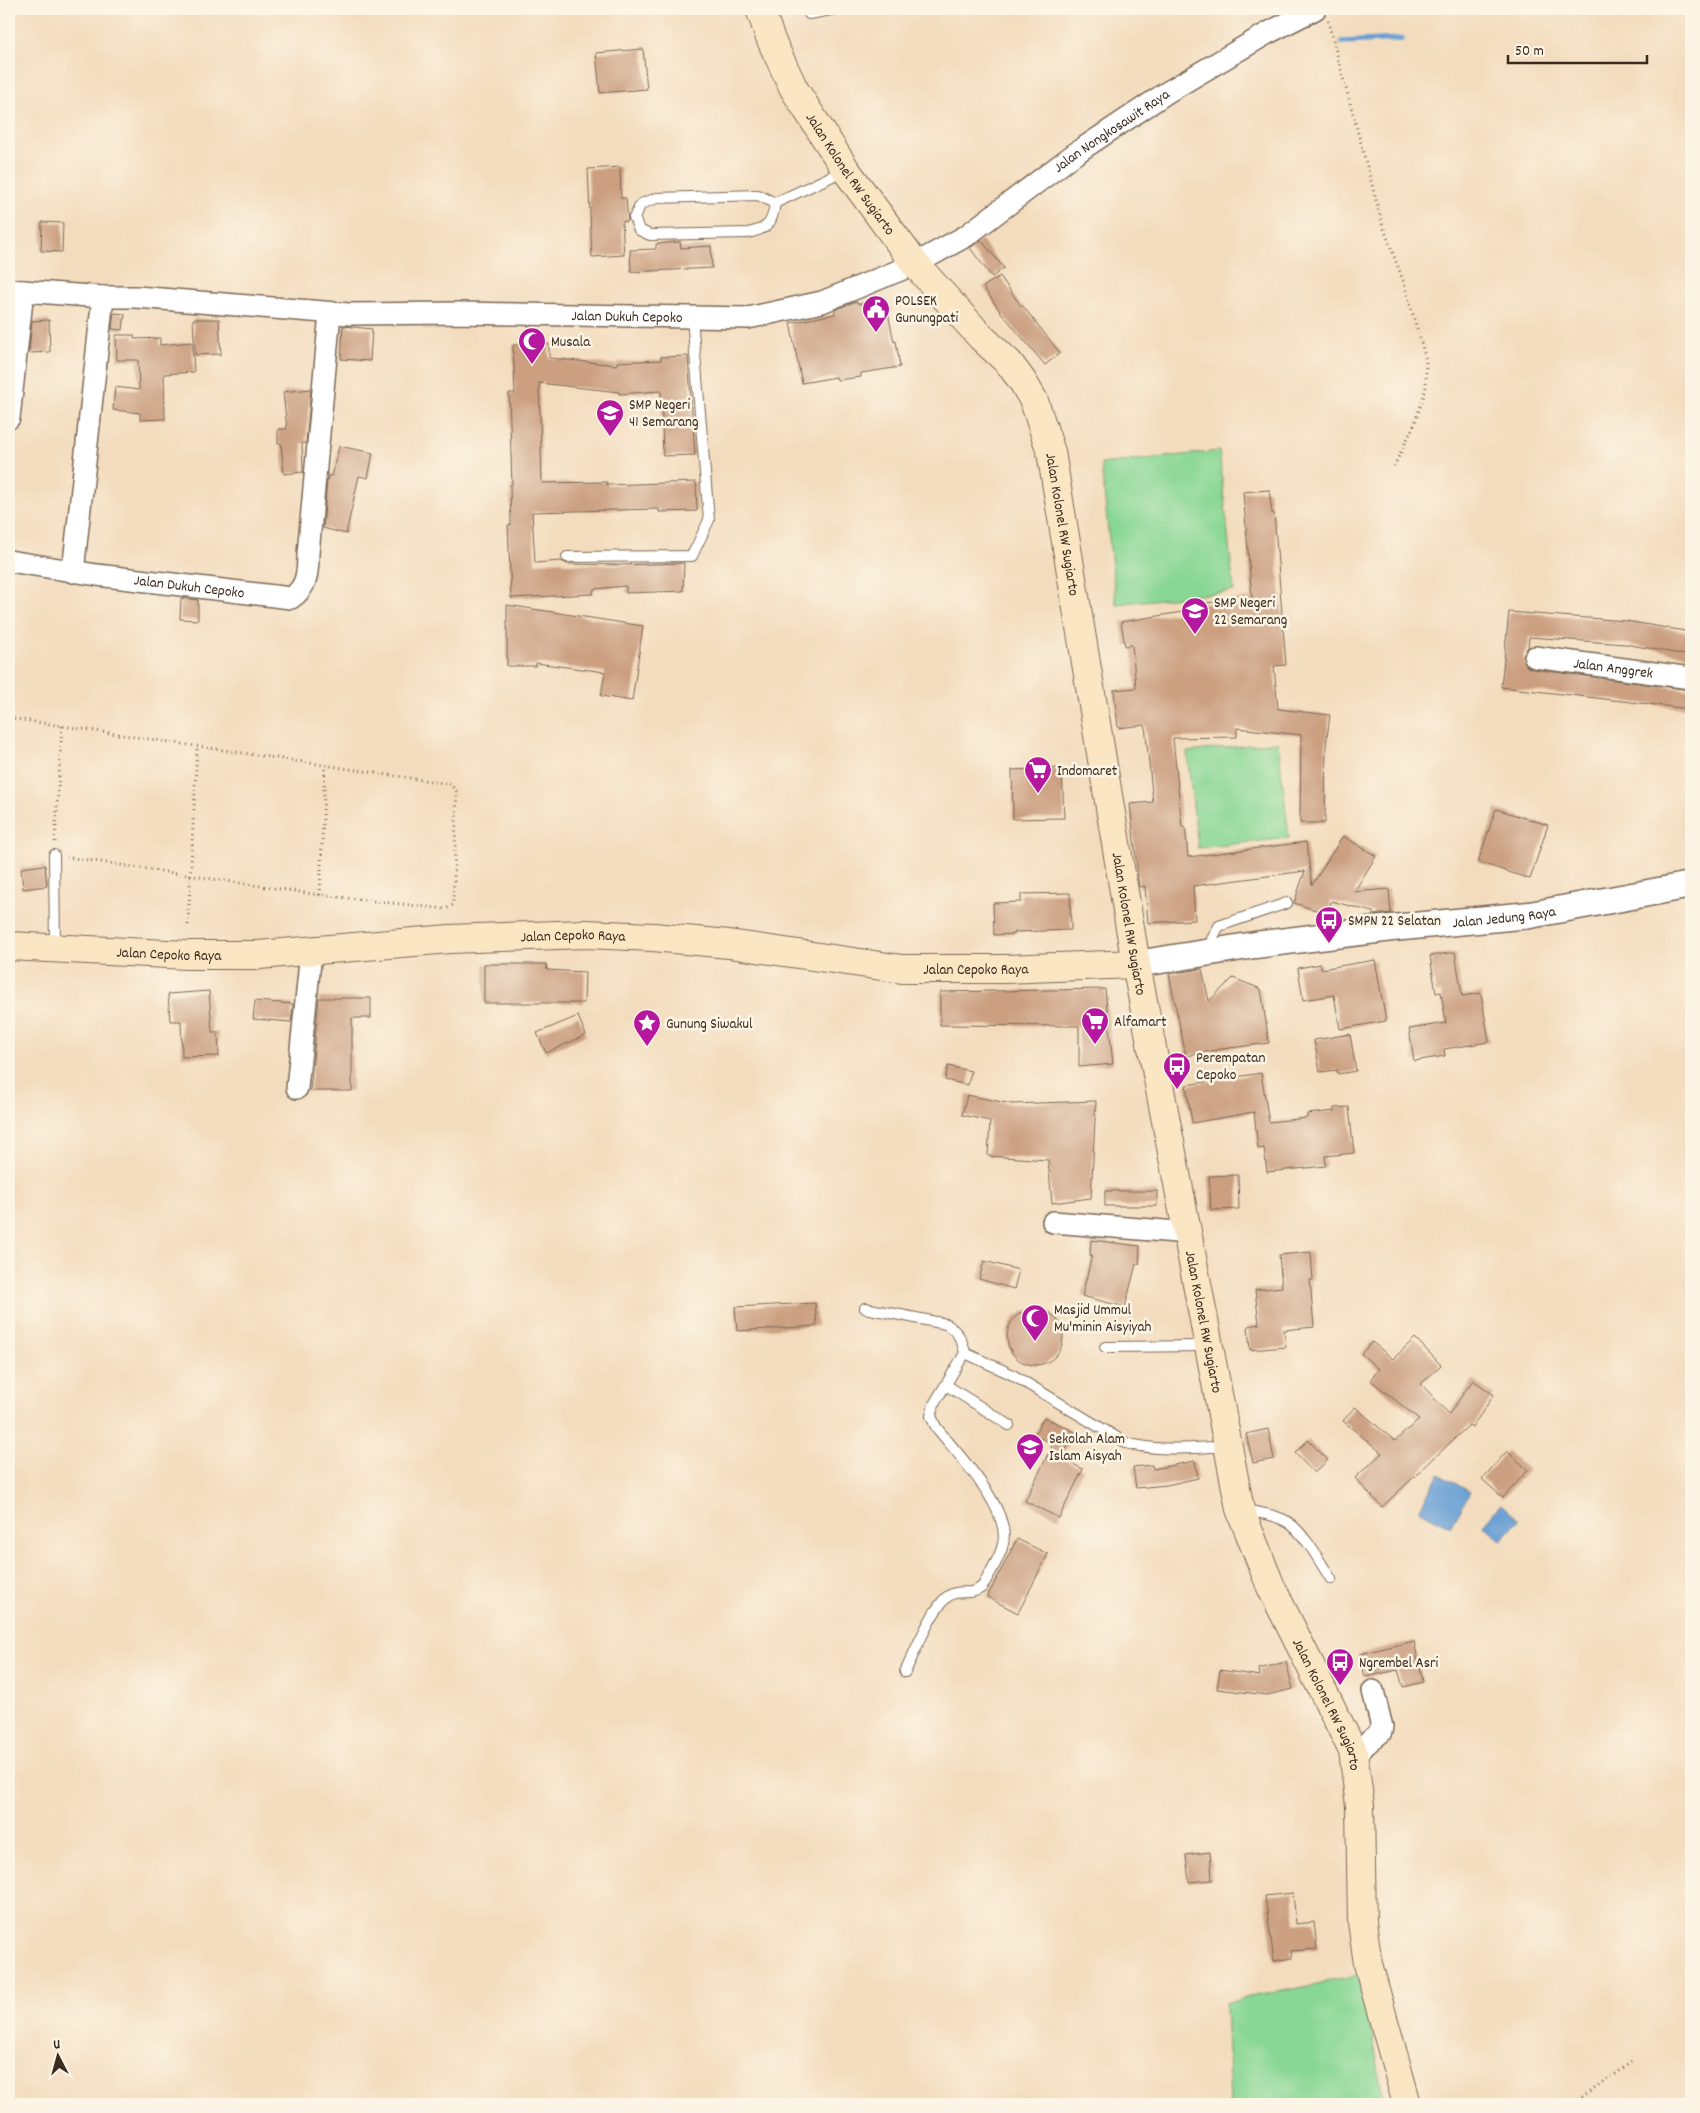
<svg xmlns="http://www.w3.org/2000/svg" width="1700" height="2113" font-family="Dekko,sans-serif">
<rect width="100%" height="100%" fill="#fcf5e5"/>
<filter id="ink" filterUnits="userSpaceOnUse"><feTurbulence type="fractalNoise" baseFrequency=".02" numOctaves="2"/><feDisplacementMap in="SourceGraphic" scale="10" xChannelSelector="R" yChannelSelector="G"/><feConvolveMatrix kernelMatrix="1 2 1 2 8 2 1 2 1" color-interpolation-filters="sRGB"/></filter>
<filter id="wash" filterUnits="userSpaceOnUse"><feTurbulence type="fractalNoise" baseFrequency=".0096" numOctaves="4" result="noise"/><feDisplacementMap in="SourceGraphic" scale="20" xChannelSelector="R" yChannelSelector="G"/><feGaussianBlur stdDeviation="1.12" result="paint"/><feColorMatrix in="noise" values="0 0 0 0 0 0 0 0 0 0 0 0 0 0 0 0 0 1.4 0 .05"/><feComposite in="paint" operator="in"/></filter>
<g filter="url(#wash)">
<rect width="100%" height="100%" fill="#f3dcbd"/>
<g fill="#89d795" stroke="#62805a">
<path d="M1219 451 1234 591 1116 604 1101 464Z"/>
<path d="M1278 742 1289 838 1198 848 1187 752Z"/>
<path d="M1363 1974 1384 2104H1230L1226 2004 1249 1997 1289 1990Z"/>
</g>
<g fill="#669ed4" stroke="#506479">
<path d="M1439 1474 1470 1492 1450 1527 1419 1510Z"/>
<path d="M1501 1504 1519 1520 1501 1541 1483 1525Z"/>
</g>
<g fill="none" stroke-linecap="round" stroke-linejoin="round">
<path stroke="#669ed4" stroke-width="5.5" d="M1342 42 1402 39"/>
</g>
<g id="blocks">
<g fill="#cb9f80">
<path d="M643 49 647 89 600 93 596 53Z"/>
<path d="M620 167 621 198H626L628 221 622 222 624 255 592 257 588 169Z"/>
<path d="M42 222 63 223 62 252 41 251Z"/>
<path d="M981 240 1004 268 992 277 970 248Z"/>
<path d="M680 242 681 248 711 246 712 268 631 272 630 250 656 249V244Z"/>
<path d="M1000 276 1021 306 1022 305 1060 353 1045 365 1000 311 983 287Z"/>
<path d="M885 298 894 342 896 341 900 367 861 373V377L837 380 836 377 802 383 790 323 835 314V310L854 302H857L858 304Z"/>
<path d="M114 313 125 314 123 330 112 329Z"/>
<path d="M193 319H219L221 354 195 355Z"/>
<path d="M49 320 50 352 29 353 32 321Z"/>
<path d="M343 326 372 329 370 361 341 359Z"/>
<path d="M116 335H134V339L160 338V345L192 342 194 372 164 374 165 419 140 420V413L113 410 115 387 139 390 138 360H117Z"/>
<path d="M549 344V358L617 365V362L661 360V357L688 356 695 455 663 456 661 391 619 394V392L539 383 542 483 607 482V485L696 482 697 511 659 512V509L532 512 535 563 561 561 567 564 619 565 684 563 683 591 626 593V586L594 589 593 594 511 598 508 525H511L510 485H512L509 393H515L513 345Z"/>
<path d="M311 389 306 443H302L303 472 284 474 281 443H278V429H287L283 392Z"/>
<path d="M339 446 373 453 368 478 359 476 346 534 323 528 327 481 329 475 332 476Z"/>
<path d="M1269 490 1272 513H1274L1286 665 1274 666 1278 709 1330 715 1326 745 1325 823H1300L1301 735 1237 728V737L1173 738 1182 827H1185L1188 857 1306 842 1312 885 1343 836 1376 856 1354 892 1389 889 1391 913 1373 915V912L1331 901 1328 914 1294 903 1305 871 1193 886 1195 920 1148 923 1145 886 1139 887 1130 804 1153 802 1145 725 1118 728 1114 690 1136 688 1132 645 1125 646 1121 622 1188 611 1187 605 1252 598 1243 492Z"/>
<path d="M181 598 198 600V620L180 619Z"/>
<path d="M507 605 643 626 632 701 601 696 605 672 536 663V666H507Z"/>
<path d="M1509 612 1626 621 1691 632V656L1625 644 1529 637 1528 647 1523 656 1527 667 1533 669 1691 690V709L1501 687Z"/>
<path d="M1062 768 1064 818 1013 819 1012 770Z"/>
<path d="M1496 809 1548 825 1530 879 1478 862Z"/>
<path d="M45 865 47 886 23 889 21 868Z"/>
<path d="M1070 893 1071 930 1015 932V934L994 935 993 903 1021 902V894Z"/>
<path d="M1455 952 1462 996 1481 993 1489 1042 1444 1049 1445 1056 1414 1061 1409 1029 1446 1023 1441 992 1436 993 1430 956Z"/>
<path d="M1375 960 1386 1021 1340 1029 1334 995 1303 1000 1298 968 1321 964V969Z"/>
<path d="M484 964H546L547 970 585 972 584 1003H484Z"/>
<path d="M1202 969 1209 1001 1233 978 1261 989 1269 1043 1222 1049 1186 1056 1169 974Z"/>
<path d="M1105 989 1113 1064 1079 1067V1026L940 1025V992Z"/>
<path d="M209 991 212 1032H218L219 1056 182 1057 181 1021H170L168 994Z"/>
<path d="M319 998H371V1018H352V1091H310Z"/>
<path d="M255 1001 293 1004 291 1022 253 1019Z"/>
<path d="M578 1016 586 1035 546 1053 537 1033Z"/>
<path d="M1350 1034 1356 1071 1338 1074 1337 1070 1320 1072 1314 1040Z"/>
<path d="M948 1066 971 1071 968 1085 945 1080Z"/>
<path d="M1261 1073 1269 1122 1307 1118V1114L1334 1111V1108L1349 1107 1354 1153 1325 1156 1326 1166 1267 1172 1264 1148 1258 1149 1254 1112 1192 1123 1186 1085Z"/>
<path d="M967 1095 1012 1104 1096 1101 1091 1198 1052 1203 1048 1160 988 1156 990 1121 962 1115Z"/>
<path d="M1238 1175 1239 1209 1211 1210 1209 1176Z"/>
<rect x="1105" y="1191" width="52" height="15"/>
<path d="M1091 1240 1140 1246 1139 1264H1136L1125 1307 1082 1296 1092 1255H1090Z"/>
<path d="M1311 1252 1313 1280H1310L1314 1327 1284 1330 1286 1347 1250 1350 1248 1326 1259 1324 1255 1290 1282 1287 1279 1255Z"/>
<path d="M984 1261 1019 1270 1014 1289 979 1279Z"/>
<path d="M815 1303 817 1326 737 1331 735 1307Z"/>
<circle cx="1035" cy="1337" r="28"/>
<path d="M1415 1338 1441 1365 1421 1384 1449 1414 1473 1380 1494 1395 1472 1427 1469 1425 1382 1507 1355 1478 1382 1453 1343 1421 1355 1407 1395 1441 1419 1419 1370 1380 1379 1369 1361 1354 1372 1342 1393 1359Z"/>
<path d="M1044 1417 1075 1432 1061 1458 1083 1469 1059 1518 1025 1501 1053 1444 1034 1435Z"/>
<path d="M1268 1429 1274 1459 1253 1463 1246 1434Z"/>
<path d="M1308 1440 1328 1460 1314 1473 1295 1453Z"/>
<path d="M1507 1451 1528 1470 1503 1498 1482 1479Z"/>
<path d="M1195 1461 1198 1478 1167 1485 1136 1488 1133 1467 1152 1465 1153 1469Z"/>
<path d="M1017 1539 1048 1554 1018 1613 987 1597Z"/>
<path d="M1414 1641 1423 1682 1403 1687 1398 1670 1365 1677 1360 1654Z"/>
<path d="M1286 1662 1293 1689 1267 1695 1217 1689 1220 1670 1260 1676 1259 1669Z"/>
<path d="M1210 1852 1212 1880 1189 1882 1186 1855Z"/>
<path d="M1293 1893 1296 1924 1314 1922 1317 1949 1291 1951 1292 1958 1274 1961 1265 1896Z"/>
</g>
</g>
</g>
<g filter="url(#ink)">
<use href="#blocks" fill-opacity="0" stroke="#7b6856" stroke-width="1"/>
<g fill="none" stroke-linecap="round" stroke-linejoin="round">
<g stroke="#7b6856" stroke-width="12">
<g id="service">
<path d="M809 14 836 9"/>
<path d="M775 203C772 224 769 228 748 233L650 235 639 230 634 218 641 204 657 198 758 195 775 203 845 170"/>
<path d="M567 557 692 556 709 520 692 318"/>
<path d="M54 855 55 948"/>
<path d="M1210 952 1212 939 1219 926 1287 903"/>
<path d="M865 1308 946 1324C958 1332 962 1339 965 1353L1011 1374 1126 1443C1159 1452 1192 1448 1226 1446"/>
<path d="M1105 1347 1207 1346"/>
<path d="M946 1385 1009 1425"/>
<path d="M1244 1510C1258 1513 1276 1514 1289 1523 1305 1534 1320 1562 1331 1579"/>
<path d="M905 1672C914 1654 932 1609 947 1597 959 1587 970 1598 983 1586 989 1573 1000 1559 1003 1544 1011 1508 958 1455 936 1427L931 1416 934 1404 965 1353"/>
</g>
</g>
<g stroke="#7b6856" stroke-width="24">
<g id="minor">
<path id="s1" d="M9 290 103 297H136L349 314 458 313 748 318 822 302 915 264 966 236 1076 153 1166 93 1266 34 1315 9"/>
<path d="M9 418 23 291"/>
<path id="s2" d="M9 561 97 575 291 598C307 588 308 572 308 554L330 313"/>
<path d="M73 572 103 297"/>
<path id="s3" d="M1535 657 1691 678"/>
<path d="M297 1088 311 952"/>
<path d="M1053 1222 1189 1233"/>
<path d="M1353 1751 1360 1749 1381 1732 1382 1727 1373 1691"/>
</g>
</g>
<g stroke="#7b6856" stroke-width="29">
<g id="tertiary">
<path id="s4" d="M1136 964 1255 945 1392 928 1530 915 1691 885"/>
</g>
</g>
<g stroke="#7b6856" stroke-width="30">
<g id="secondary">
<path id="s5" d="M760 9 771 40 794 89 846 170 915 264 981 337 1009 363 1023 382 1034 401 1051 452 1136 964 1240 1509 1271 1587 1353 1751 1360 1806 1362 1922 1368 1964 1407 2104"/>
<path id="s6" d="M9 946 187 955H258L450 939 586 934 653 937 729 944 902 969H1006L1136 964"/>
</g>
</g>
<g stroke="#7b6856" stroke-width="3" stroke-dasharray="1 4" stroke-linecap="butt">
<path d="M1328 21 1383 226 1404 283 1426 360V389L1415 423 1394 466"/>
<path d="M9 718 450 784 457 792 453 905 446 909 320 895 67 857"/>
<path d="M55 842 62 725"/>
<path d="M320 895 325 766"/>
<path d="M188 925 197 748"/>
<path d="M1574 2104 1631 2062"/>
</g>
<use href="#service" stroke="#fff" stroke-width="10"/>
<use href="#minor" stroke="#fff" stroke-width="21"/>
<use href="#tertiary" stroke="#fff" stroke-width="26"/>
<use href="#secondary" stroke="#fbe6c4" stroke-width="28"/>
</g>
</g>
<defs>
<g id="civic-pin" transform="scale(1.4375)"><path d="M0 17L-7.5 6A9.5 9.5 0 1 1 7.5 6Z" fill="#b5179e" stroke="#fcf5e5"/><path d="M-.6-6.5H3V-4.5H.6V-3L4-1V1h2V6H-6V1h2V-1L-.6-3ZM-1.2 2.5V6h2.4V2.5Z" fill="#fff"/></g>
<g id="mosque-pin" transform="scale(1.4375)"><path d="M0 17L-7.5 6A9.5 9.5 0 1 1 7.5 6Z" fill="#b5179e" stroke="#fcf5e5"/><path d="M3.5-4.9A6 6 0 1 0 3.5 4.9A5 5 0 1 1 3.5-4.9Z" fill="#fff"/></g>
<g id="school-pin" transform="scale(1.4375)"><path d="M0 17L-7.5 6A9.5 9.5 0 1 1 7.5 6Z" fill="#b5179e" stroke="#fcf5e5"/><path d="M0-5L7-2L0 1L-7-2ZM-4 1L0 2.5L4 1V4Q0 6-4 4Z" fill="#fff"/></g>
<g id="supermarket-pin" transform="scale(1.4375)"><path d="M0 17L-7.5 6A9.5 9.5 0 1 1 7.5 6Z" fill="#b5179e" stroke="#fcf5e5"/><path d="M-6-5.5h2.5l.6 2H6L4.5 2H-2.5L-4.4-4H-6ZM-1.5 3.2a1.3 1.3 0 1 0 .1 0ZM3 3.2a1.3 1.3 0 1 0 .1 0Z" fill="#fff"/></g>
<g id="bus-pin" transform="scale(1.4375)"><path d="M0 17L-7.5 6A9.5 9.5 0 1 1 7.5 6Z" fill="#b5179e" stroke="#fcf5e5"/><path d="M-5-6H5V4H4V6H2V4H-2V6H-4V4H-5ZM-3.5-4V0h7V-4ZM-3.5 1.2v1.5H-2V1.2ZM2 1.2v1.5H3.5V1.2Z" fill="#fff"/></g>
<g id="sight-pin" transform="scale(1.4375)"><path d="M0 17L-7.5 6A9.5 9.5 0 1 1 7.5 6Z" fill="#b5179e" stroke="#fcf5e5"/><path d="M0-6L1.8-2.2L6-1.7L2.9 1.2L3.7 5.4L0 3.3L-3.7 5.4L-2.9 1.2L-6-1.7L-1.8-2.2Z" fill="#fff"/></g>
</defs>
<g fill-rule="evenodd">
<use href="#civic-pin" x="876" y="309"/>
<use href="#mosque-pin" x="532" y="341"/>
<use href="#school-pin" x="610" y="413"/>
<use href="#school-pin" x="1195" y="611"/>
<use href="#supermarket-pin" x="1038" y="770"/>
<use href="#bus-pin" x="1329" y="920"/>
<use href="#supermarket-pin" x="1095" y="1021"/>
<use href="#sight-pin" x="647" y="1023"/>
<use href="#bus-pin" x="1177" y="1066"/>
<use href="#mosque-pin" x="1035" y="1318"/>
<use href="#school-pin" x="1030" y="1447"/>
<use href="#bus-pin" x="1340" y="1662"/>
</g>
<g text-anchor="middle" stroke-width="5" stroke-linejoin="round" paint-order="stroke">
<g font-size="15" fill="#3b2a1e" stroke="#fcf5e5">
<text dy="5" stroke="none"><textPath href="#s1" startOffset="1154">Jalan Nongkosawit Raya</textPath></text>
<text dy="5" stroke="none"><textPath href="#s5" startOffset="189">Jalan Kolonel RW Sugiarto</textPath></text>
<text dy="5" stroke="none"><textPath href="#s1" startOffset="619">Jalan Dukuh Cepoko</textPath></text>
<text dy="5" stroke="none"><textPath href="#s5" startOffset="609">Jalan Kolonel RW Sugiarto</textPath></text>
<text dy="5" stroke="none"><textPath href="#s2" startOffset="182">Jalan Dukuh Cepoko</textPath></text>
<text dy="5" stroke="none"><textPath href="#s3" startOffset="79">Jalan Anggrek</textPath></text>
<text dy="5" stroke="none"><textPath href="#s4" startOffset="371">Jalan Jedung Raya</textPath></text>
<text dy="5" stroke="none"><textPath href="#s5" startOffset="1014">Jalan Kolonel RW Sugiarto</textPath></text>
<text dy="5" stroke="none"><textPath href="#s6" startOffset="565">Jalan Cepoko Raya</textPath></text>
<text dy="5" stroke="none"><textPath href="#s6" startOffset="160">Jalan Cepoko Raya</textPath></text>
<text dy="5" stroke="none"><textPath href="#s6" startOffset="970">Jalan Cepoko Raya</textPath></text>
<text dy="5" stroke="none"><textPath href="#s5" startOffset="1419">Jalan Kolonel RW Sugiarto</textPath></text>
<text dy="5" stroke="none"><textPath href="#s5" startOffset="1824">Jalan Kolonel RW Sugiarto</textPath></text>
</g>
<g font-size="15" fill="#3b2a1e" stroke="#fcf5e5" text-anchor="start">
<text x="895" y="305">POLSEK<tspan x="895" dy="17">Gunungpati</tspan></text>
<text x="551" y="346">Musala</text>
<text x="629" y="409">SMP Negeri<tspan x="629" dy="17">41 Semarang</tspan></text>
<text x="1214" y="607">SMP Negeri<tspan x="1214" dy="17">22 Semarang</tspan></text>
<text x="1057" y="775">Indomaret</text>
<text x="1348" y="925">SMPN 22 Selatan</text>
<text x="1114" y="1026">Alfamart</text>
<text x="666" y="1028">Gunung Siwakul</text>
<text x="1196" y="1062">Perempatan<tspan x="1196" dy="17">Cepoko</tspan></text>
<text x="1054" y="1314">Masjid Ummul<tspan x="1054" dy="17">Mu'minin Aisyiyah</tspan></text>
<text x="1049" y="1443">Sekolah Alam<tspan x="1049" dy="17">Islam Aisyah</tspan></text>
<text x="1359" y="1667">Ngrembel Asri</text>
</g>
</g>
<rect width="1700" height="2113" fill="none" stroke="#fcf5e5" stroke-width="30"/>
<g transform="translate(58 2056) rotate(354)" stroke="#fcf5e5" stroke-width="4" paint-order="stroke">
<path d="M0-4L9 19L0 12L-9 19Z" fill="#3b2a1e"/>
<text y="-8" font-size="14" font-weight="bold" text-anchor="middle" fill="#3b2a1e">U</text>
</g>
<path d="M1508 55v8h139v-8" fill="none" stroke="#3b2a1e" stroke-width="2.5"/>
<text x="1515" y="55" font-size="15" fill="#3b2a1e" stroke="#fcf5e5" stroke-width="4" paint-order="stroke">50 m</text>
</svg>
